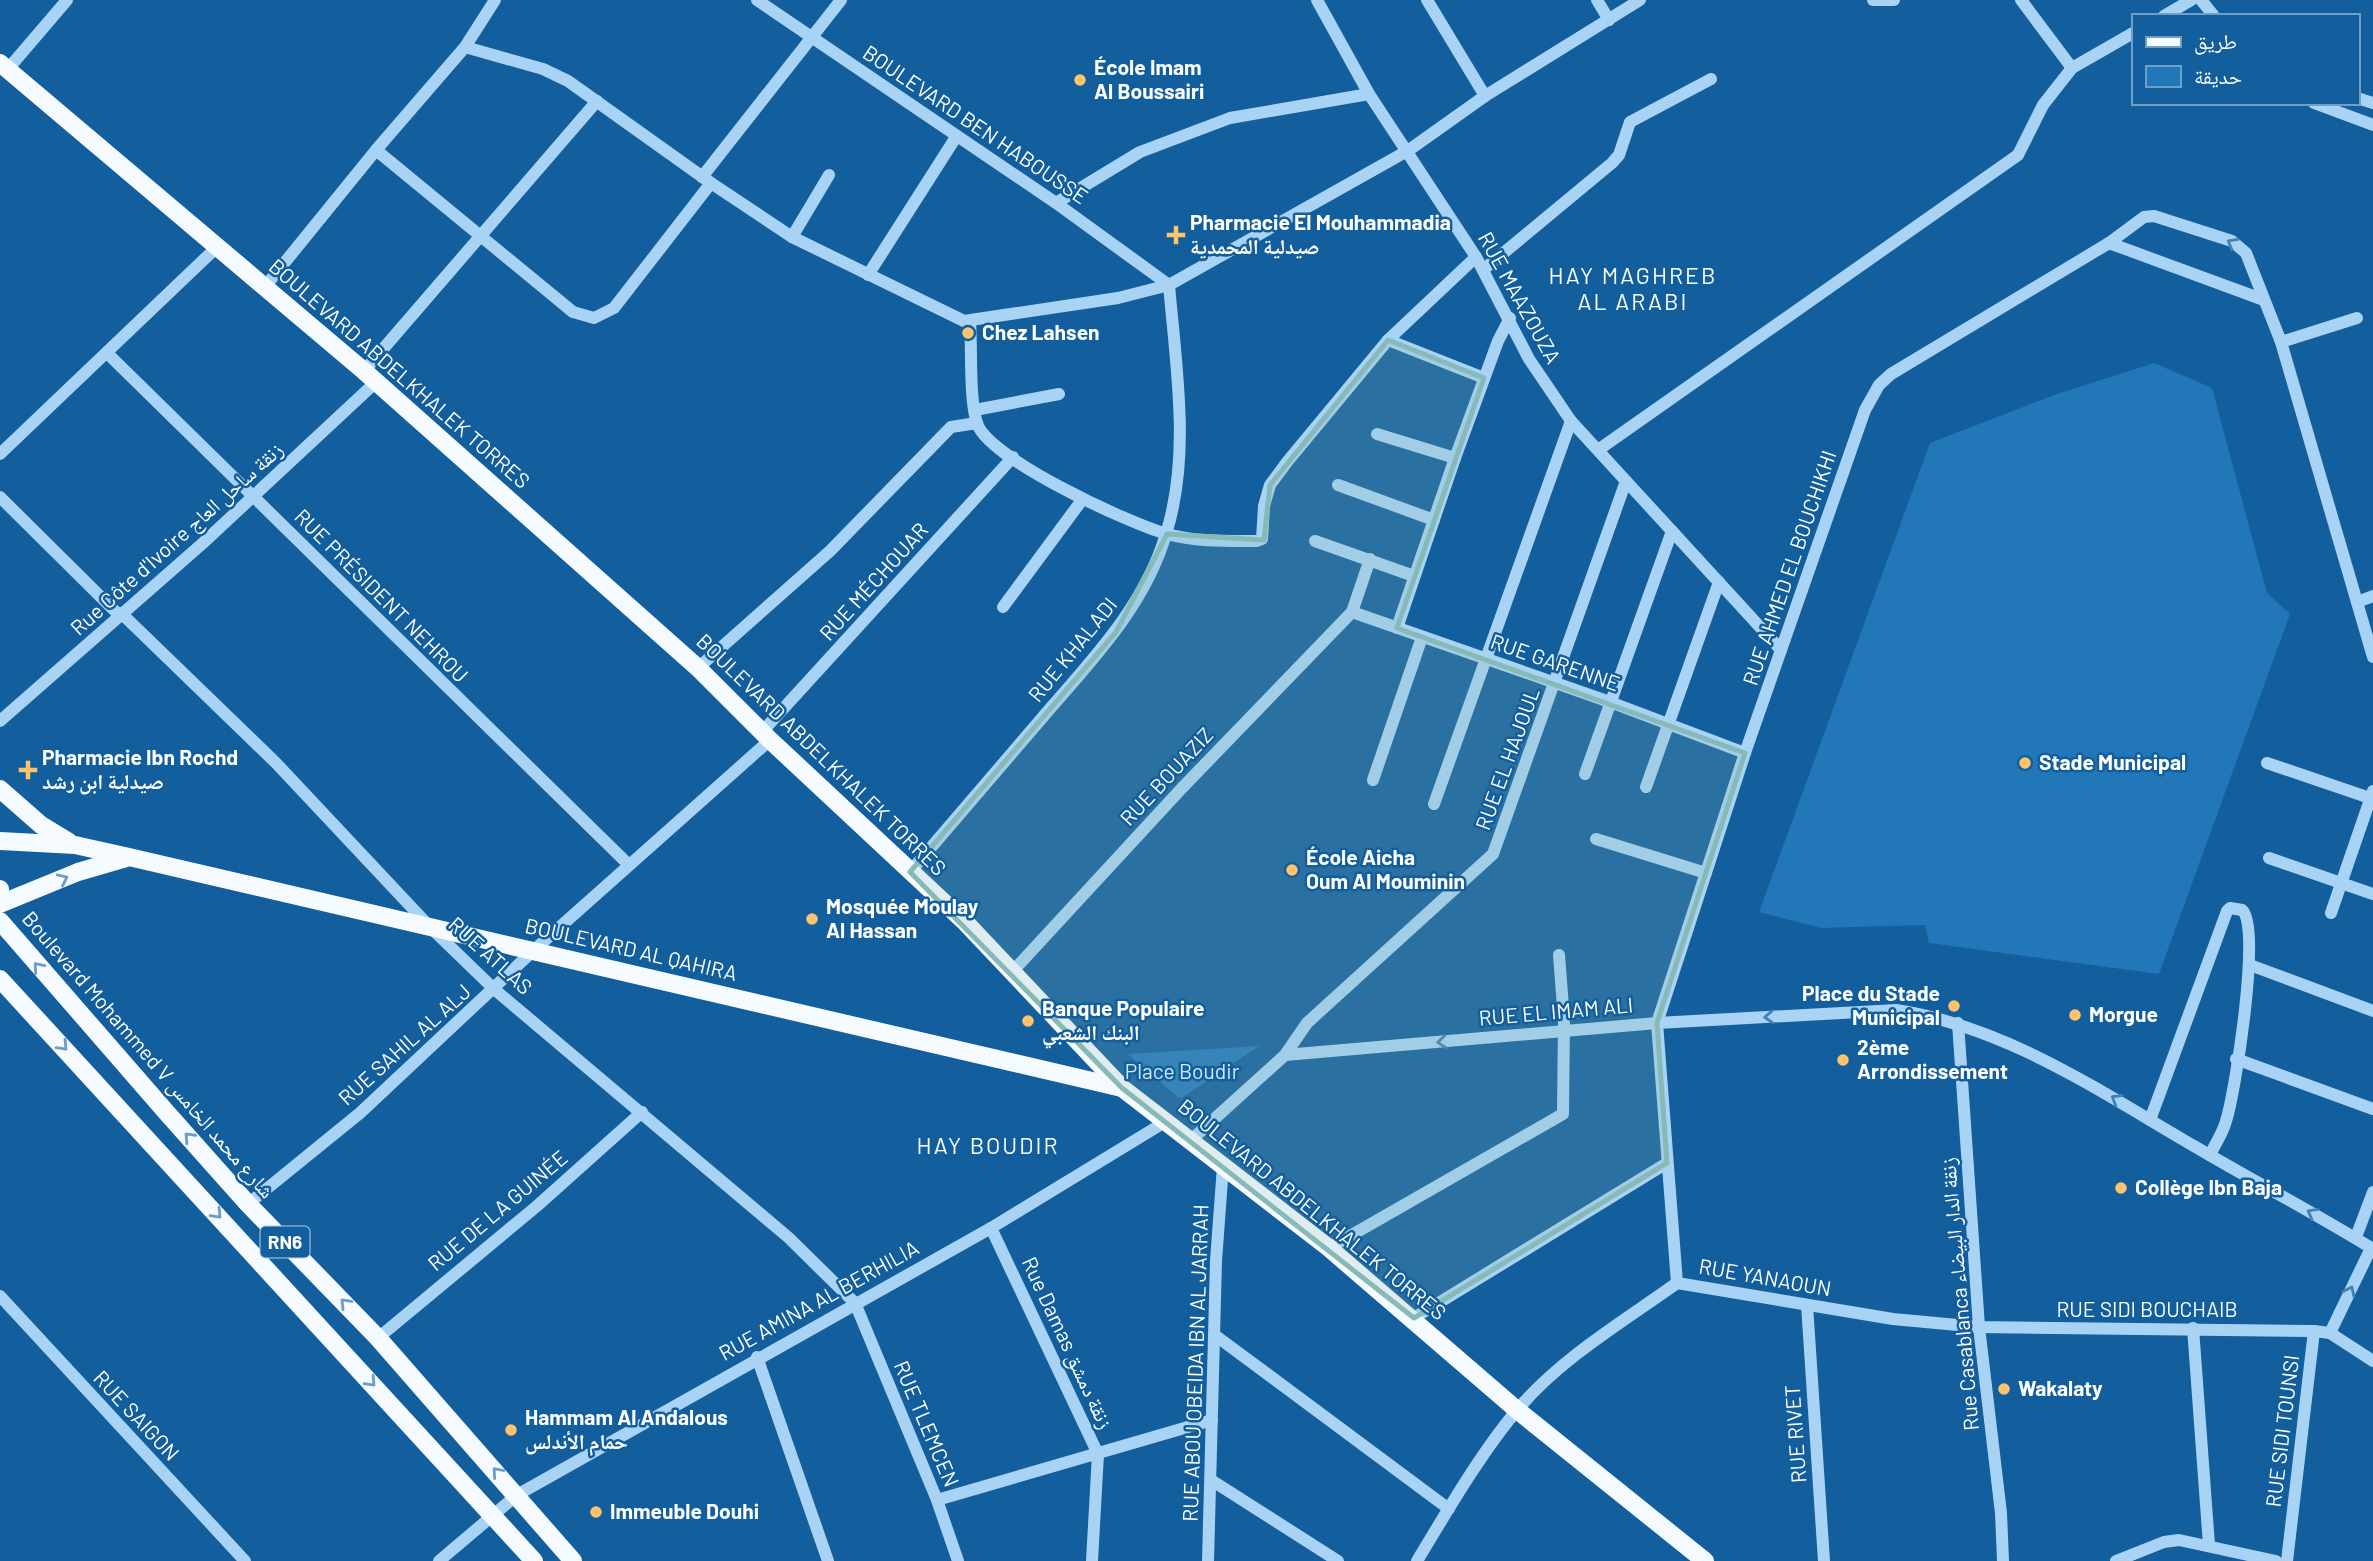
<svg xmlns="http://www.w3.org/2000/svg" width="2373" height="1561" font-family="Barlow,'Noto Naskh Arabic',sans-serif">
<rect width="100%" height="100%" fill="#135e9c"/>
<g fill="#2277b9">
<path d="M2154 363 2212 388 2267 593 2290 614 2159 974 1929 943 1925 925 1821 928 1759 912 1930 443 2054 395Z"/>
<path d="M1259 1046 1180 1099 1128 1054Z"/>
</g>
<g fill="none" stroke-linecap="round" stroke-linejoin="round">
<g stroke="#a9d3f4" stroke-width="12">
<path d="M757 0 1056 203 1169 285"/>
<path d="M1317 0 1369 94 1476 257 1529 359 1571 421 1781 650"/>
<path d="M1427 0 1485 96"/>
<path d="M1597 0 1609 20"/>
<path d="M1873 0H1894"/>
<path d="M2021 0 2072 68"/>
<path d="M2201 0 2214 16"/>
<path d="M2164 16 2191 0"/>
<path d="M465 47 543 69 568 81 711 183 792 237 964 321 1118 298 1169 285 1409 150 1485 96 1640 0"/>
<path d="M8 69 67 0"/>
<path d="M2357 98 2373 103"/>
<path d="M2314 103 2373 125"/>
<path d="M376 150 573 312 594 318 614 308 711 183"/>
<path d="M702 177 841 0"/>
<path d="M1056 203 1140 152 1230 118 1369 94"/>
<path d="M792 237 829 175"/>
<path d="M2109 243 2264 300"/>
<path d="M1483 270 1612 163 1619 155 1630 122 1711 79"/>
<path d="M868 275 956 137"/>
<path d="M264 288 376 150 465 47 495 0"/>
<path d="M970 322C972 349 969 399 977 423 987 458 1130 524 1167 534 1196 542 1227 541 1257 541L1262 539 1264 506 1270 485 1287 462 1388 340 1476 257"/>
<path d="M1388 340 1484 378"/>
<path d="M2281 342 2357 318"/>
<path d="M107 353 629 865"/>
<path d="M364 371 597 101"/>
<path d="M975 410 1059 394"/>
<path d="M1377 434 1455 458"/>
<path d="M1598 450 2018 155 2043 105 2072 68 2133 33"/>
<path d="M0 454 217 247"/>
<path d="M1338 485 1434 520"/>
<path d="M0 497 119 615"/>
<path d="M1315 541 1414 576"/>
<path d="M2357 602 2373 596"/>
<path d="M1003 607 1082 500"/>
<path d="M1352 612 1610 702 1745 753"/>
<path d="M121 613 275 762 431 928 494 989 789 1238 855 1303 937 1500 958 1561"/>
<path d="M1397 628 1455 458 1498 341 1510 318"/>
<path d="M698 668 830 551 951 427 977 423"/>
<path d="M0 721 203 543 376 382"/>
<path d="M762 732 1013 457"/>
<path d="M2267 763 2373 799"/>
<path d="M1585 774 1672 531"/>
<path d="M1373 780 1422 637"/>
<path d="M1646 787 1719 582"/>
<path d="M1434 804 1571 421"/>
<path d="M1596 839 1706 873"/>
<path d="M2269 858 2373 894"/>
<path d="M910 872C954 821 998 770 1042 718 1090 662 1144 608 1166 534 1191 455 1176 367 1169 285"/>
<path d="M2331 913 2373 791"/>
<path d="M2250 965 2373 1011"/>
<path d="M1013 971 1182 788 1352 612 1370 559"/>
<path d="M1958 1023 1979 1327 2001 1513 2003 1561"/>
<path d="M1285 1055 1657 1023 1896 1010C2007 1027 2099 1091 2194 1146 2253 1181 2315 1213 2373 1249"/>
<path d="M2236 1059 2373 1109"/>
<path d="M2150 1120 2227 911 2230 908 2242 910C2262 924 2235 1094 2226 1121 2223 1133 2215 1144 2210 1155"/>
<path d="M1190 1141 1285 1055 1307 1023 1493 854 1626 481"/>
<path d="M248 1204 360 1113 534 950 770 740"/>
<path d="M991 1228 1098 1454 1092 1561"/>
<path d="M2356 1237 2373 1192"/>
<path d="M1329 1248 1563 1114 1564 1020 1559 955"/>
<path d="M1677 1283 1657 1023 1745 753 1865 410 1879 385 1891 374 2109 243 2144 217 2154 216 2232 241 2246 253 2281 342 2373 657"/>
<path d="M1677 1283 1893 1319 1979 1327 2314 1331 2330 1333 2373 1361"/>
<path d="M0 1296 245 1561"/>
<path d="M1807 1305 1824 1561"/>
<path d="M1414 1318 1667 1163"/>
<path d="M2193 1328 2209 1545"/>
<path d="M2330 1333 2371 1248"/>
<path d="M1216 1336 1449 1509"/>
<path d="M378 1338 537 1206 642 1112"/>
<path d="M757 1357 828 1561"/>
<path d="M1211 1480 1338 1561"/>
<path d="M937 1500 1212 1420"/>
<path d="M439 1561 517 1495 991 1228 1165 1122"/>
<path d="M1208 1561 1216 1261 1223 1166"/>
<path d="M1417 1561C1446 1513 1482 1451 1518 1409 1561 1358 1624 1321 1677 1283"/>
<path d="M2116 1561 2164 1542 2179 1540 2276 1561"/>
<path d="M2287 1561 2314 1331"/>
</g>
<g stroke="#f5faff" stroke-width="18">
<path d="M0 63 364 371 698 668 770 740 966 923 1122 1088 1329 1248 1517 1410 1705 1561"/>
<path d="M0 789 41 825 69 842"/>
<path d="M0 841 75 845 129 857 1122 1088"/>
<path d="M0 889V890"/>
<path d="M0 904 78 872 126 858"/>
<path d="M0 921 167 1113 248 1204 378 1338 573 1561"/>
<path d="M0 979 534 1561"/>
</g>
</g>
<defs><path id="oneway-chevron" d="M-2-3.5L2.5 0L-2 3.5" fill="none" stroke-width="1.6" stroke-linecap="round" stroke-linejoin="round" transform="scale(1.75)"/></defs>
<g stroke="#4081b6">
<use href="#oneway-chevron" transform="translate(2232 243) rotate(-150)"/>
<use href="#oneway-chevron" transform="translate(1769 1017) rotate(177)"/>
<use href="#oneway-chevron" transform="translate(1442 1042) rotate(175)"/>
<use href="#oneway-chevron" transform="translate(2116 1099) rotate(-149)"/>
<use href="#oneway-chevron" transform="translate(2312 1213) rotate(-151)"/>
<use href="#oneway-chevron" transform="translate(2350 1291) rotate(-64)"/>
</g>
<g stroke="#6d9cc4">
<use href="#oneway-chevron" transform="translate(63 879) rotate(-25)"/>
<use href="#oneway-chevron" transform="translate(38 967) rotate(-131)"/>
<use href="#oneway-chevron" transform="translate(63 1046) rotate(47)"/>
<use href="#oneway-chevron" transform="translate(189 1137) rotate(-133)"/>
<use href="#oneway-chevron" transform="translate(217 1214) rotate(47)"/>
<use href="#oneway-chevron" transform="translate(345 1303) rotate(-134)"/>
<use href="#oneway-chevron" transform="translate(371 1382) rotate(47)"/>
<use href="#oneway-chevron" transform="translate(497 1472) rotate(-131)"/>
</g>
<path fill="#87bab6" fill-opacity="0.2" stroke="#87bab6" stroke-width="5" stroke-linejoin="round" d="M1388 340 1484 378 1397 628 1745 753 1657 1023 1667 1163 1414 1318 1122 1088 910 872 1116 632 1167 534 1264 540 1270 485Z"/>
<g fill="#ffc46b" stroke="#135e9c" stroke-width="2.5">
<circle cx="1080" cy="80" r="7"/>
<path d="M1172.5 224.5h7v7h7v7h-7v7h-7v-7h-7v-7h7z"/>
<circle cx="968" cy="333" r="7"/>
<circle cx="2025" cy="763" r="7"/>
<path d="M24.5 759.5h7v7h7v7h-7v7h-7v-7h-7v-7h7z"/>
<circle cx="1292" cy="870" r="7"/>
<circle cx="812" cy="919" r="7"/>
<circle cx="1954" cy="1006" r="7"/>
<circle cx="2075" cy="1015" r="7"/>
<circle cx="1028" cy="1021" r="7"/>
<circle cx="1843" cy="1060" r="7"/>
<circle cx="2121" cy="1188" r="7"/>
<circle cx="2004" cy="1389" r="7"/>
<circle cx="511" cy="1430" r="7"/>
<circle cx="596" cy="1512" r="7"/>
</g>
<g text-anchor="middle" stroke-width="5" stroke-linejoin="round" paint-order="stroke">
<rect fill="#135e9c" stroke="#b8cfe1" stroke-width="2" x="260.5" y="1226.5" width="49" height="31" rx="5"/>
<g font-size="19" font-weight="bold" fill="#fff">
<text x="285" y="1249">RN6</text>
</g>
<g font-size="21" font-weight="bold" fill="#fff" stroke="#135e9c" text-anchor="start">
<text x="1094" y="75">École Imam<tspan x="1094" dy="24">Al Boussairi</tspan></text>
<text x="1190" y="230">Pharmacie El Mouhammadia<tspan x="1190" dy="24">صيدلية المحمدية</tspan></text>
<text x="982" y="340">Chez Lahsen</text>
<text x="42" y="765">Pharmacie Ibn Rochd<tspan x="42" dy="24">صيدلية ابن رشد</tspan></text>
<text x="2039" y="770">Stade Municipal</text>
<text x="1306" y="865">École Aicha<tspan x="1306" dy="24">Oum Al Mouminin</tspan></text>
<text x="826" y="914">Mosquée Moulay<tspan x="826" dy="24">Al Hassan</tspan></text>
<text x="1940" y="1001" text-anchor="end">Place du Stade<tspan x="1940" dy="24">Municipal</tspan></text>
<text x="1042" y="1016">Banque Populaire<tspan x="1042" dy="24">البنك الشعبي</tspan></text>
<text x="2089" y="1022">Morgue</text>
<text x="1857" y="1055">2ème<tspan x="1857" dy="24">Arrondissement</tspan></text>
<text x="2135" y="1195">Collège Ibn Baja</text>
<text x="2018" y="1396">Wakalaty</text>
<text x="525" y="1425">Hammam Al Andalous<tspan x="525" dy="24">حمام الأندلس</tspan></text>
<text x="610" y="1519">Immeuble Douhi</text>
</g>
<g font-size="21" fill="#fff" stroke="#135e9c">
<text transform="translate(975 125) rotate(34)" y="7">BOULEVARD BEN HABOUSSE</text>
<text transform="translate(1519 298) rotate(61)" y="7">RUE MAAZOUZA</text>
<text transform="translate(399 374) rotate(41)" y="7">BOULEVARD ABDELKHALEK TORRES</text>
<text transform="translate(177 539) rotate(-42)" y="7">Rue Côte d'Ivoire زنقة ساحل العاج</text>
<text transform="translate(1790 568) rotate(-71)" y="7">RUE AHMED EL BOUCHIKHI</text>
<text transform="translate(874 582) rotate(-48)" y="7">RUE MÉCHOUAR</text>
<text transform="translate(381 596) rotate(45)" y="7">RUE PRÉSIDENT NEHROU</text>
<text transform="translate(1073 650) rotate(-51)" y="7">RUE KHALADI</text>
<text transform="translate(1555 663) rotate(19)" y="7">RUE GARENNE</text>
<text transform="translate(821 755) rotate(44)" y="7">BOULEVARD ABDELKHALEK TORRES</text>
<text transform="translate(1508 759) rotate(-70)" y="7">RUE EL HAJOUL</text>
<text transform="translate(1167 777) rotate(-47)" y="7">RUE BOUAZIZ</text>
<text transform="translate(631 950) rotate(13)" y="7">BOULEVARD AL QAHIRA</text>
<text transform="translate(490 956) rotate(42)" y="7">RUE ATLAS</text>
<text transform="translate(1556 1012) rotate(-5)" y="7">RUE EL IMAM ALI</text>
<text transform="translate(405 1045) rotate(-42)" y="7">RUE SAHIL AL ALJ</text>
<text transform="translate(148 1055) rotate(49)" y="7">Boulevard Mohammed V شارع محمد الخامس</text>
<text transform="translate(1312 1210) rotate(39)" y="7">BOULEVARD ABDELKHALEK TORRES</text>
<text transform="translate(498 1211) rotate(-40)" y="7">RUE DE LA GUINÉE</text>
<text transform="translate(1765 1278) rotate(10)" y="7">RUE YANAOUN</text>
<text transform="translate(1960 1294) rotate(-95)" y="7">Rue Casablanca زنقة الدار البيضاء</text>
<text transform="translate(819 1301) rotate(-29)" y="7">RUE AMINA AL BERHILIA</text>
<text x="2147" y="1317">RUE SIDI BOUCHAIB</text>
<text transform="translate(1067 1343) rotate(65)" y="7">Rue Damas زنقة دمشق</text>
<text transform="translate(1196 1363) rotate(-88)" y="7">RUE ABOU OBEIDA IBN AL JARRAH</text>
<text transform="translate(136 1416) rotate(47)" y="7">RUE SAIGON</text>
<text transform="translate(926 1424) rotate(67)" y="7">RUE TLEMCEN</text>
<text transform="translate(2283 1431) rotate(-83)" y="7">RUE SIDI TOUNSI</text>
<text transform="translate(1796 1434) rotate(-94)" y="7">RUE RIVET</text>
</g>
<g font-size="21" fill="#d1eafd" stroke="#135e9c">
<text x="1182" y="1079">Place Boudir</text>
</g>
<g font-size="23" letter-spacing="2" fill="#fff" stroke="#135e9c">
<text x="1633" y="284">HAY MAGHREB<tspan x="1633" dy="26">AL ARABI</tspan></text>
<text x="988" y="1154">HAY BOUDIR</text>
</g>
</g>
<rect x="2132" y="14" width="228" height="91" fill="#135e9c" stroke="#719ec4" stroke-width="2"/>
<rect x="2146" y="37" width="35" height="10" fill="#f5faff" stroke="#719ec4" stroke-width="2"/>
<text x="2194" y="49" font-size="21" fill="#ffffff">طريق</text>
<rect x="2146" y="66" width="35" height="21" fill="#2277b9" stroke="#719ec4" stroke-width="2"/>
<text x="2194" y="84" font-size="21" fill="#ffffff">حديقة</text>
</svg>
